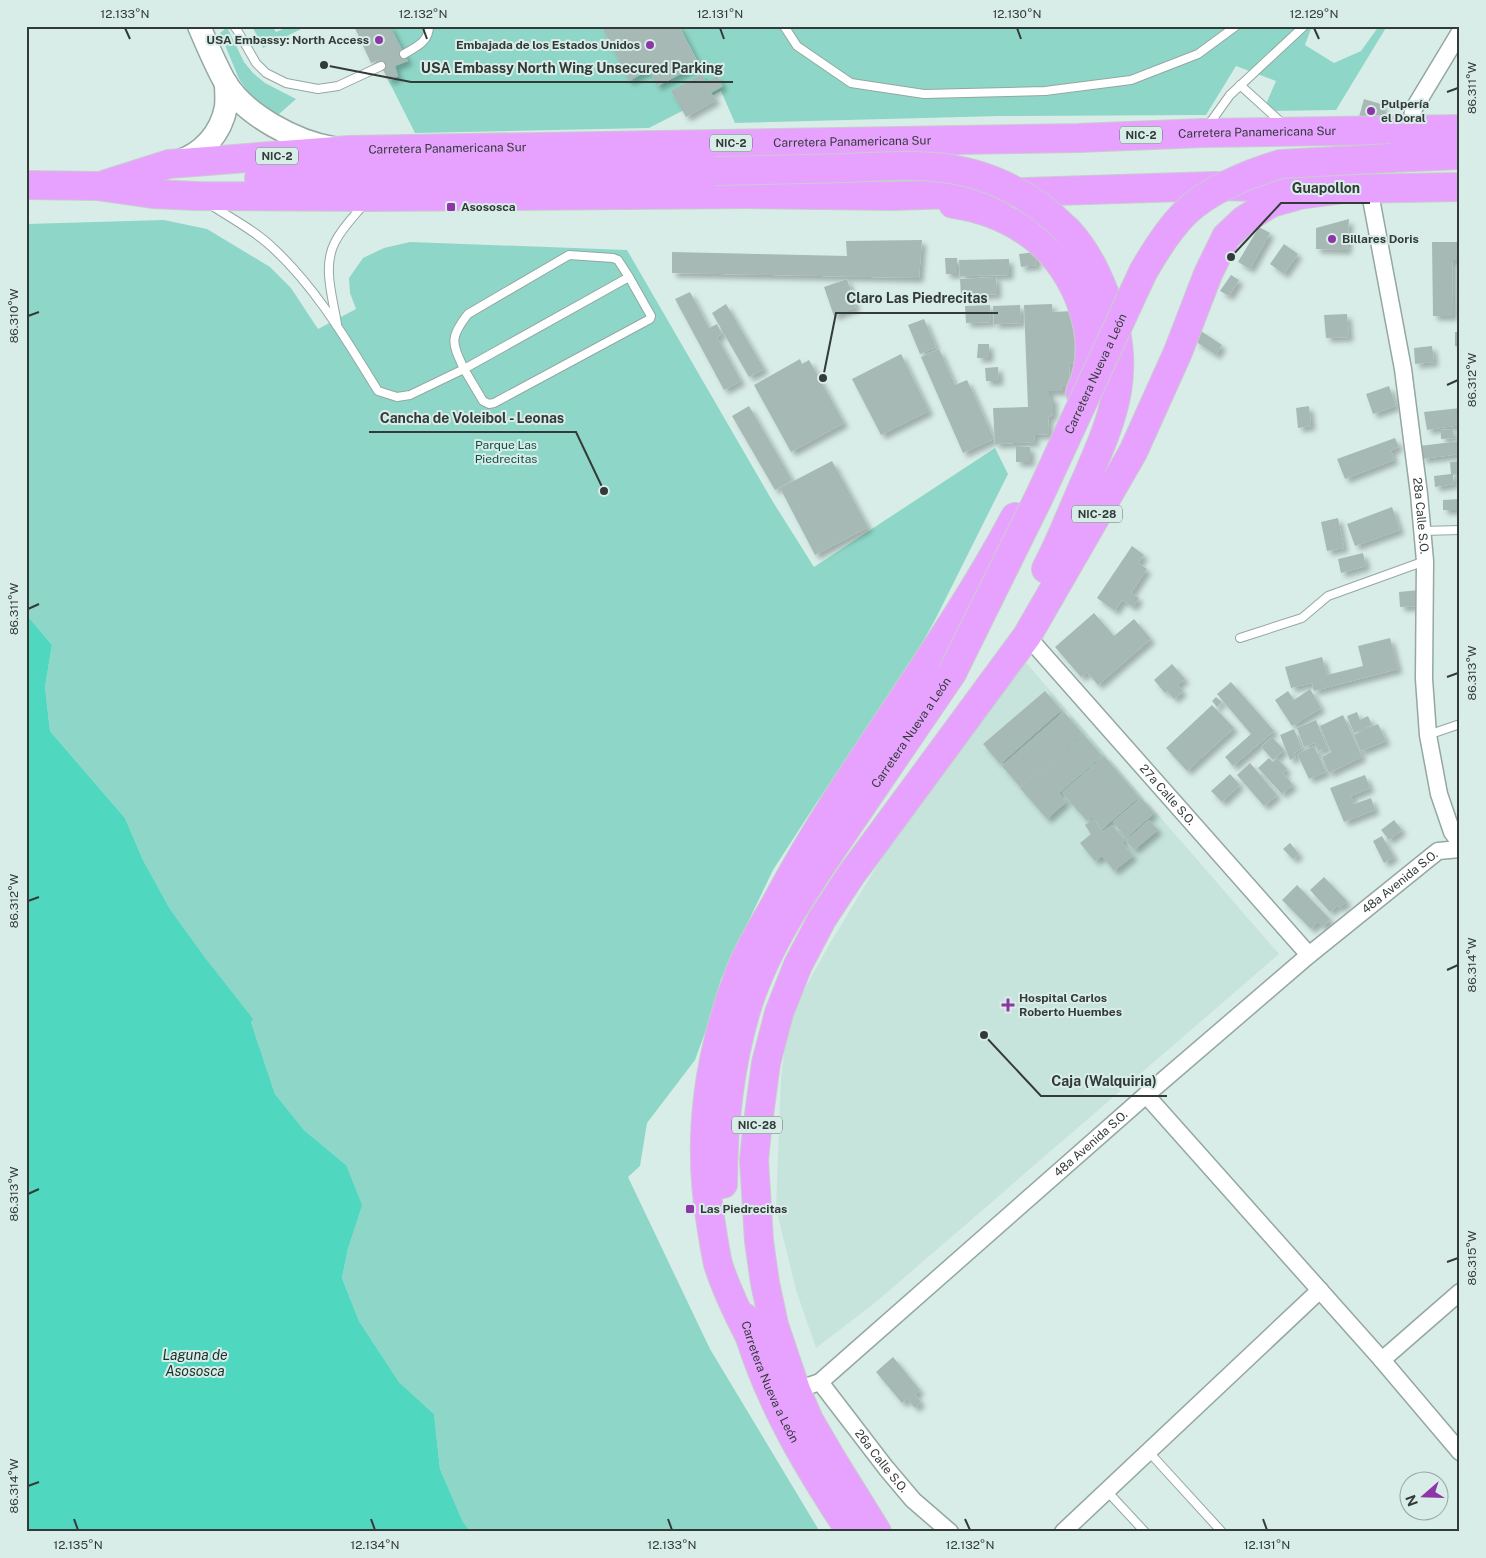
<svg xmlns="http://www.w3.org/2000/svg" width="1486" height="1558" font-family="'Public Sans',sans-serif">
<defs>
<filter id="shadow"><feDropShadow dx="4.5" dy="4.5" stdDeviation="2.5" flood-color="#0004"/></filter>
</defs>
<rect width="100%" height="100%" fill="#d9ede8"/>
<path fill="#c6e3dc" d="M1022 658 1279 954 876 1302 816 1348 796 1290 776 1208 781 1078 789 1017 829 945 889 846Z"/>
<g fill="#8ed7c8">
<path d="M252 26H272L276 32 290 26H307L263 48Z"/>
<path d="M361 26H601L629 80 649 70 658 86 699 64 679 26H1312L1305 45 1334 63 1361 51 1379 26H1387L1336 110 1263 111 1276 81 1236 66 1206 115 1000 116 735 123 721 91 649 128 415 133Z"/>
<path d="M227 27 244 62 253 73 265 83 296 99 278 115 253 99 239 79 220 33Z"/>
<path d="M164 220 207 229 270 267 291 288 318 329 356 309 350 293 349 278 363 258 384 248 410 242 627 250 773 502 814 567 995 448 1008 474 936 618 900 683 817 802 773 870 721 979 710 1019 695 1060 647 1123 640 1166 628 1177 710 1349 820 1532H471L463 1522 440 1469 434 1414 399 1382 359 1321 342 1278 348 1248 346 1165 304 1130 275 1094 251 1022 170 909 143 860 125 818 50 731 45 687 52 645 26 614V224Z"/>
</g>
<path fill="#4fd7c0" d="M26 614 52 645 45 687 50 731 125 818 143 860 170 909 206 959 253 1019 251 1022 275 1094 304 1130 346 1165 362 1205 348 1248 342 1278 359 1321 399 1382 434 1414 440 1469 463 1522 471 1532H26Z"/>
<g fill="#a7b9b5" filter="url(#shadow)">
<path d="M354 26H390L408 61 395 66 398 76 389 81 378 60 371 63Z"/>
<path d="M601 26H679L699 65 657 86 649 70 629 81Z"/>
<path d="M702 74 706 82 717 76 723 86 711 93 716 100 686 117 671 91Z"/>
<path d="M1364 99 1384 105 1378 123 1359 117Z"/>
<path d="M1349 219 1347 250 1316 249V228Z"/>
<path d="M1259 227 1270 233 1250 269 1238 262Z"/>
<path d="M922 240 919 278 672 273V252L847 256 846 241Z"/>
<path d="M1432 242H1460V260H1452L1453 316H1433Z"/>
<path d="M1284 244 1298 254 1284 274 1270 264Z"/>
<path d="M1036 252 1037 265 1021 267 1019 254Z"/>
<path d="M945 258H957V274H946Z"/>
<path d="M1009 259V275L960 276 959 260Z"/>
<path d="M1231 275 1239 280 1229 296 1220 291Z"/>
<path d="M996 277 997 294 961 296 960 279Z"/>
<path d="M847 279 856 307 834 316 824 287Z"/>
<path d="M690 292 709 328 717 324 722 334 717 337 741 381 724 390 675 299Z"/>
<path d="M726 304 764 369 749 377 712 313Z"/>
<path d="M1052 304V312L1074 311 1077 363 1069 364 1070 387H1063V391H1049V397H1053V415L1048 417 1049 434 1034 435 1035 442 995 444 993 408 1028 407 1024 305Z"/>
<path d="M990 305 991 322 966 323 965 306Z"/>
<path d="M1020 305 1021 323 994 324 993 306Z"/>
<path d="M1347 314 1349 337 1326 338 1324 315Z"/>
<path d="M924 319 936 347 920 354 908 325Z"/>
<path d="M1201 331 1222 345 1216 355 1195 341Z"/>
<path d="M1455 332H1460V347L1455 346Z"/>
<path d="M978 344H989V358H977Z"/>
<path d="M1432 346 1434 362 1415 364 1414 348Z"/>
<path d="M939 349 955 385 967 380 994 439 963 453 921 357Z"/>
<path d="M901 354 929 411 881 435 852 379Z"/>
<path d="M800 359 802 364 809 360 844 423 791 452 754 385Z"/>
<path d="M998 367 999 381H986L985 368Z"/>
<path d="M1389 386 1396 406 1373 414 1366 394Z"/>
<path d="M749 406 792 480 775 490 732 416Z"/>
<path d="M1309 406 1311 426 1298 428 1296 408Z"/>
<path d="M1460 408V425L1427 430 1424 412Z"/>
<path d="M1453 429 1454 438 1441 439V430Z"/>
<path d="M1395 438 1399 447 1391 450 1394 460 1345 479 1337 459Z"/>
<path d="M1460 441V454L1422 459 1420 446Z"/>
<path d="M1016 446 1030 447V462H1016Z"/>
<path d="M832 461 868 527 815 555 780 488Z"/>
<path d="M1460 461V474L1453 475 1454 484 1435 487 1434 476 1451 474 1450 462Z"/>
<path d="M1460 499V510H1443V500Z"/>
<path d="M1392 507 1400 530 1355 546 1347 524Z"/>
<path d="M1338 518 1344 548 1327 551 1321 522Z"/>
<path d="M1132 546 1144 555 1138 563 1147 569 1131 593 1139 598 1133 607 1122 600 1115 611 1097 598Z"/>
<path d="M1363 553 1366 566 1341 573 1338 559Z"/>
<path d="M1419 590 1420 606 1400 607 1399 592Z"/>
<path d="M1094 613 1114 636 1134 619 1151 639 1098 685 1087 672 1081 677 1055 647Z"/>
<path d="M1390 638 1398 669 1314 691 1312 683 1291 688 1285 667 1322 657 1327 675 1363 666 1358 646Z"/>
<path d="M1172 664 1185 679 1177 685 1183 691 1174 699 1167 691 1165 693 1154 680Z"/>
<path d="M1231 682 1274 731 1233 766 1225 757 1251 734 1217 694Z"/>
<path d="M1310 689 1321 708 1292 726 1275 700 1288 691 1294 700Z"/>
<path d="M1045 691 1061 710 1000 764 983 744Z"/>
<path d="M1216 697 1222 702 1217 707 1212 701Z"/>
<path d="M1212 705 1234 728 1187 771 1166 748Z"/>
<path d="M1064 712 1082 733 1020 787 1002 766Z"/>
<path d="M1357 712 1360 720 1368 716 1372 725 1354 733 1347 716Z"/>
<path d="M1343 715 1362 757 1329 773 1322 757 1331 752 1320 726Z"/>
<path d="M1316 720 1327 748 1318 751 1315 743 1304 747 1297 728Z"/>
<path d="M1378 724 1386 741 1361 751 1354 735Z"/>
<path d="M1294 729 1302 749 1294 753 1296 757 1290 760 1280 735Z"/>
<path d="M1083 734 1102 756 1059 793 1066 802 1047 819 1020 788Z"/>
<path d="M1272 737 1284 750 1273 760 1261 747Z"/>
<path d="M1314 746 1326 772 1309 779 1297 754Z"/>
<path d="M1104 756 1139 797 1102 829 1092 817 1087 821 1062 793Z"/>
<path d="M1269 758 1273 762 1277 758 1287 769 1283 773 1293 785 1282 794 1258 768Z"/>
<path d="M1250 763 1277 795 1264 806 1237 775Z"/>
<path d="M1230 774 1240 785 1222 802 1211 791Z"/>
<path d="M1365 775 1370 788 1351 796 1354 804 1371 798 1375 810 1344 822 1330 788Z"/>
<path d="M1141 798 1154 813 1126 838 1113 822Z"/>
<path d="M1093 819 1103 832 1112 825 1125 840 1122 842 1133 856 1114 871 1102 856 1095 861 1080 843 1091 834 1085 825Z"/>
<path d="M1149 820 1158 830 1134 850 1126 841Z"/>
<path d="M1394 820 1402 830 1389 840 1381 830Z"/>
<path d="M1382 836 1394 857 1384 863 1373 841Z"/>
<path d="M1290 843 1299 854 1293 859 1283 849Z"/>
<path d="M1324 877 1347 901 1340 908 1338 905 1330 912 1310 890Z"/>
<path d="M1297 885 1330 919 1323 927 1318 922 1311 929 1282 900Z"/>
<path d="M893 1357 920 1390 915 1395 921 1402 915 1408 907 1399 902 1403 876 1372Z"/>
</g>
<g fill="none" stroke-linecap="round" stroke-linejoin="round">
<g stroke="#94a7a2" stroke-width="10">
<g id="lane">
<path d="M234 26 237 30 256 63 266 73 286 83 318 89 338 86 381 66"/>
<path d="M784 26 797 46 851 83 924 94 1045 91 1131 80 1198 54 1236 26"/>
<path d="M404 54C416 47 429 42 429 26"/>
<path d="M1240 85 1283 124"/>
<path d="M1207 127 1230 95 1304 26"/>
<path d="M211 205C232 219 256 231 274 249 317 289 347 341 378 391L397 397 410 395 464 369 483 401 489 404 494 403 650 319 651 316 629 277 464 369C452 343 449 338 468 314L569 255 613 258 618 260 629 277"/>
<path d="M337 324C333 298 322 267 335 242 342 228 354 216 364 204"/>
<path d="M1422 531 1460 530"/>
<path d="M1240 638 1302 618 1328 596 1425 561"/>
<path d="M1428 735 1460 724"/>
<path d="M1148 1451 1222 1532"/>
<path d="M1106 1490 1145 1532"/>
</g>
</g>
<g stroke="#94a7a2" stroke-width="19">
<g id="street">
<path d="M1411 129 1413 110 1460 32"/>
<path id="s1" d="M1369 188 1403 369 1419 494 1425 561 1424 679 1428 735 1439 794 1452 832 1460 843"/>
<path id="s2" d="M1027 636 1309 955"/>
<path d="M1146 1095 1382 1360 1460 1452"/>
<path d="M1382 1360 1460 1292"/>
<path id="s3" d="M820 1382 886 1468 913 1500 950 1532"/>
<path id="s4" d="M796 1390 820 1382 1146 1095 1309 955 1438 851 1460 849"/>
<path d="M1063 1532 1320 1290"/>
</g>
</g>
<g stroke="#94a7a2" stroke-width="25">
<g id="secondary">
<path d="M199 26C207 45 215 64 225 82 245 115 296 142 333 148"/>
<path d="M177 162C203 154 221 133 226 107 227 99 226 91 226 83"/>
</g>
</g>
<g stroke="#cacccc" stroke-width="30">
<g id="highway">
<path d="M1391 158 1460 155"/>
<path d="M259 178 716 171"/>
<path id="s5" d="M106 184 169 164 349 150 1078 138 1203 133 1460 129"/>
<path d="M26 185 97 186 153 194 197 196 372 197 747 194 892 196 1214 186 1344 189 1460 187"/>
<path d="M953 204C982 208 1010 219 1034 237 1077 270 1105 340 1080 392"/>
<path d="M1046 569C1060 543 1070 516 1082 489 1113 418 1136 370 1104 292 1095 269 1085 249 1068 231"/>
<path id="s6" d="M723 1184C723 1123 730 1062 748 1004 768 943 805 889 841 836 878 781 915 727 952 673"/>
<path id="s7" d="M744 1317C765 1395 806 1465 851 1532"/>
<path d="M749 1335C737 1312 726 1289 718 1264 715 1251 713 1237 711 1224 696 1135 709 1052 741 969 751 944 769 917 782 892 852 763 946 647 1015 517"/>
<path d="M877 1532 833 1461 809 1420 796 1390 774 1325 765 1283 759 1241 754 1160 757 1130 766 1063 779 1013 798 965 822 919 851 875 1027 636 1133 452 1178 352 1208 274 1226 237 1244 220 1271 203 1299 195 1344 189"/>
</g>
</g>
<use href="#lane" stroke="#fff" stroke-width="8"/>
<use href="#street" stroke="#fff" stroke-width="16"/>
<use href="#secondary" stroke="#fff" stroke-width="22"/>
<use href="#highway" stroke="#e7a2ff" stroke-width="28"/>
<g stroke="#cacccc" stroke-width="30" stroke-linecap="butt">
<g id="highway-bridge">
<path d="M716 171C760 170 803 169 846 168 875 167 904 164 933 167 986 171 1031 194 1068 231"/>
<path id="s8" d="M952 673 1039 497 1143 272C1155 251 1168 230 1185 213 1208 190 1250 173 1281 164L1391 158"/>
</g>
</g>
<use href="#highway-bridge" stroke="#e7a2ff" stroke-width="28"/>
</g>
<path fill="none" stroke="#333b39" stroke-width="2" d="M125 28 130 39M423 28 427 39M720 28 724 39M1017 28 1021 39M1314 28 1319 39M1447 92 1458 88M28 316 39 312M1447 385 1458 380M28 609 39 604M1447 677 1458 673M28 901 39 897M1447 970 1458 965M28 1194 39 1189M1447 1262 1458 1258M28 1486 39 1482M74 1519 78 1530M371 1519 375 1530M668 1519 672 1530M965 1519 970 1530M1263 1519 1267 1530"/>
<g fill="#8c37a5" stroke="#d9ede8" stroke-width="2">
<circle cx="379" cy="40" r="5"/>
<circle cx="650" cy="45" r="5"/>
<circle cx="1371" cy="111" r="5"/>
<rect x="446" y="202" width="10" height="10" rx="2.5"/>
<circle cx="1332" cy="239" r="5"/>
<path d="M1005.5 997.5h5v5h5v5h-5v5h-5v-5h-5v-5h5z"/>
<rect x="685" y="1204" width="10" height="10" rx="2.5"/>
</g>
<g text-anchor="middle" stroke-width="4" stroke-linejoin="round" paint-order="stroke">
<g fill="#d9ede8" stroke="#65706e" stroke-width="1">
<rect x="1120" y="126.5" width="42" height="17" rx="4"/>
<rect x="710" y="134.5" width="42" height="17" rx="4"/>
<rect x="256" y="147.5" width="42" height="17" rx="4"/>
<rect x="1072" y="505.5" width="50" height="17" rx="4"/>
<rect x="732" y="1116.5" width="50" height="17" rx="4"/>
</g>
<g font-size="11" font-weight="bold" fill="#333b39">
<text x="1141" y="139">NIC-2</text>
<text x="731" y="147">NIC-2</text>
<text x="277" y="160">NIC-2</text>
<text x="1097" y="518">NIC-28</text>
<text x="757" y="1129">NIC-28</text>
</g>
<g font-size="12" font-weight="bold" fill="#333b39" stroke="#d9ede8" text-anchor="start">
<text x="369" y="44" text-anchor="end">USA Embassy: North Access</text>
<text x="640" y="49" text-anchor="end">Embajada de los Estados Unidos</text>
<text x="1381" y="108">Pulpería<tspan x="1381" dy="14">el Doral</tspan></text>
<text x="461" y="211">Asososca</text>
<text x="1342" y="243">Billares Doris</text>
<text x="1019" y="1002">Hospital Carlos<tspan x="1019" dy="14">Roberto Huembes</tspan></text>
<text x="700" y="1213">Las Piedrecitas</text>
</g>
<g font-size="12" fill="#333b39" stroke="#d9ede8">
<text dy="4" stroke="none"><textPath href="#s5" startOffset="1155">Carretera Panamericana Sur</textPath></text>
<text dy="4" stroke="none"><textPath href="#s5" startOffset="750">Carretera Panamericana Sur</textPath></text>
<text dy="4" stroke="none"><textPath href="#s5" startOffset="345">Carretera Panamericana Sur</textPath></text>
<text dy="4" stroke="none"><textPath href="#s8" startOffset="332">Carretera Nueva a León</textPath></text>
<text dy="4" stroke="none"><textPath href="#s1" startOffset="332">28a Calle S.O.</textPath></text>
<text dy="4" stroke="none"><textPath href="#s6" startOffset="500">Carretera Nueva a León</textPath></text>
<text dy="4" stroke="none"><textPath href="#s2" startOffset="212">27a Calle S.O.</textPath></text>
<text dy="4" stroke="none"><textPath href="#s4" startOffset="791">48a Avenida S.O.</textPath></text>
<text dy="4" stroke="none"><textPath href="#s4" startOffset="386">48a Avenida S.O.</textPath></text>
<text dy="4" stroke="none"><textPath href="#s7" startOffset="70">Carretera Nueva a León</textPath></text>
<text dy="4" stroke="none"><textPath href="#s3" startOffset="100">26a Calle S.O.</textPath></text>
</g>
<g font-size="12" fill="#124d43" stroke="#d9ede8">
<text x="506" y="449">Parque Las<tspan x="506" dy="14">Piedrecitas</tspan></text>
</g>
<g font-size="14" font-style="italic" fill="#182f2a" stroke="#d9ede8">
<text x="195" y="1360">Laguna de<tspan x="195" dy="16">Asososca</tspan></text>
</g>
</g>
<path fill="none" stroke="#333b39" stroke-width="2" d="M324 65L411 82H733M1231 257L1281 203H1370M823 378L836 313H998M604 491L576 432H369M984 1035L1041 1096H1167"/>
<g fill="#333b39" stroke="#d9ede8" stroke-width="2">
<circle cx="324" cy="65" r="5"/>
<circle cx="1231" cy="257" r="5"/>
<circle cx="823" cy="378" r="5"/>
<circle cx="604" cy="491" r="5"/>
<circle cx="984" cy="1035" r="5"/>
</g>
<g font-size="14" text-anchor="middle" font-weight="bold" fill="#333b39" stroke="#d9ede8" stroke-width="4" stroke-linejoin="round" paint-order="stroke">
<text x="572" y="73">USA Embassy North Wing Unsecured Parking</text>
<text x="1326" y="193">Guapollon</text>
<text x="917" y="303">Claro Las Piedrecitas</text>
<text x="472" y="423">Cancha de Voleibol - Leonas</text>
<text x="1104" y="1086">Caja (Walquiria)</text>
</g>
<rect width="1486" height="1558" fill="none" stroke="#d9ede8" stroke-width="55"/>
<g transform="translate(1424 1496) rotate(250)"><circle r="24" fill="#d9ede8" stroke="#97a6a2"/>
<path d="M0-4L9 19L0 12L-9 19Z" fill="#8c37a5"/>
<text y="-8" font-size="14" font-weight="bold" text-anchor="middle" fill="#333b39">N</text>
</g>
<rect x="28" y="28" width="1430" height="1502" fill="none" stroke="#333b39" stroke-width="2"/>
<g font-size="12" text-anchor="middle" fill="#333b39">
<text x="125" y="18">12.133°N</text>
<text x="423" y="18">12.132°N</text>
<text x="720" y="18">12.131°N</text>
<text x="1017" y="18">12.130°N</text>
<text x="1314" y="18">12.129°N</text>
<text transform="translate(1472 88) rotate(-90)" y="4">86.311°W</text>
<text transform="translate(14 316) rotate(-90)" y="4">86.310°W</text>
<text transform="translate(1472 380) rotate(-90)" y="4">86.312°W</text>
<text transform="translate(14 609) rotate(-90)" y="4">86.311°W</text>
<text transform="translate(1472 673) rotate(-90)" y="4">86.313°W</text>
<text transform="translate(14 901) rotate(-90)" y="4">86.312°W</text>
<text transform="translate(1472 965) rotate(-90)" y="4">86.314°W</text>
<text transform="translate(14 1194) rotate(-90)" y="4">86.313°W</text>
<text transform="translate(1472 1258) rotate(-90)" y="4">86.315°W</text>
<text transform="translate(14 1486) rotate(-90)" y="4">86.314°W</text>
<text x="78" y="1549">12.135°N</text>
<text x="375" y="1549">12.134°N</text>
<text x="672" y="1549">12.133°N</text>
<text x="970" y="1549">12.132°N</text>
<text x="1267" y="1549">12.131°N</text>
</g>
</svg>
